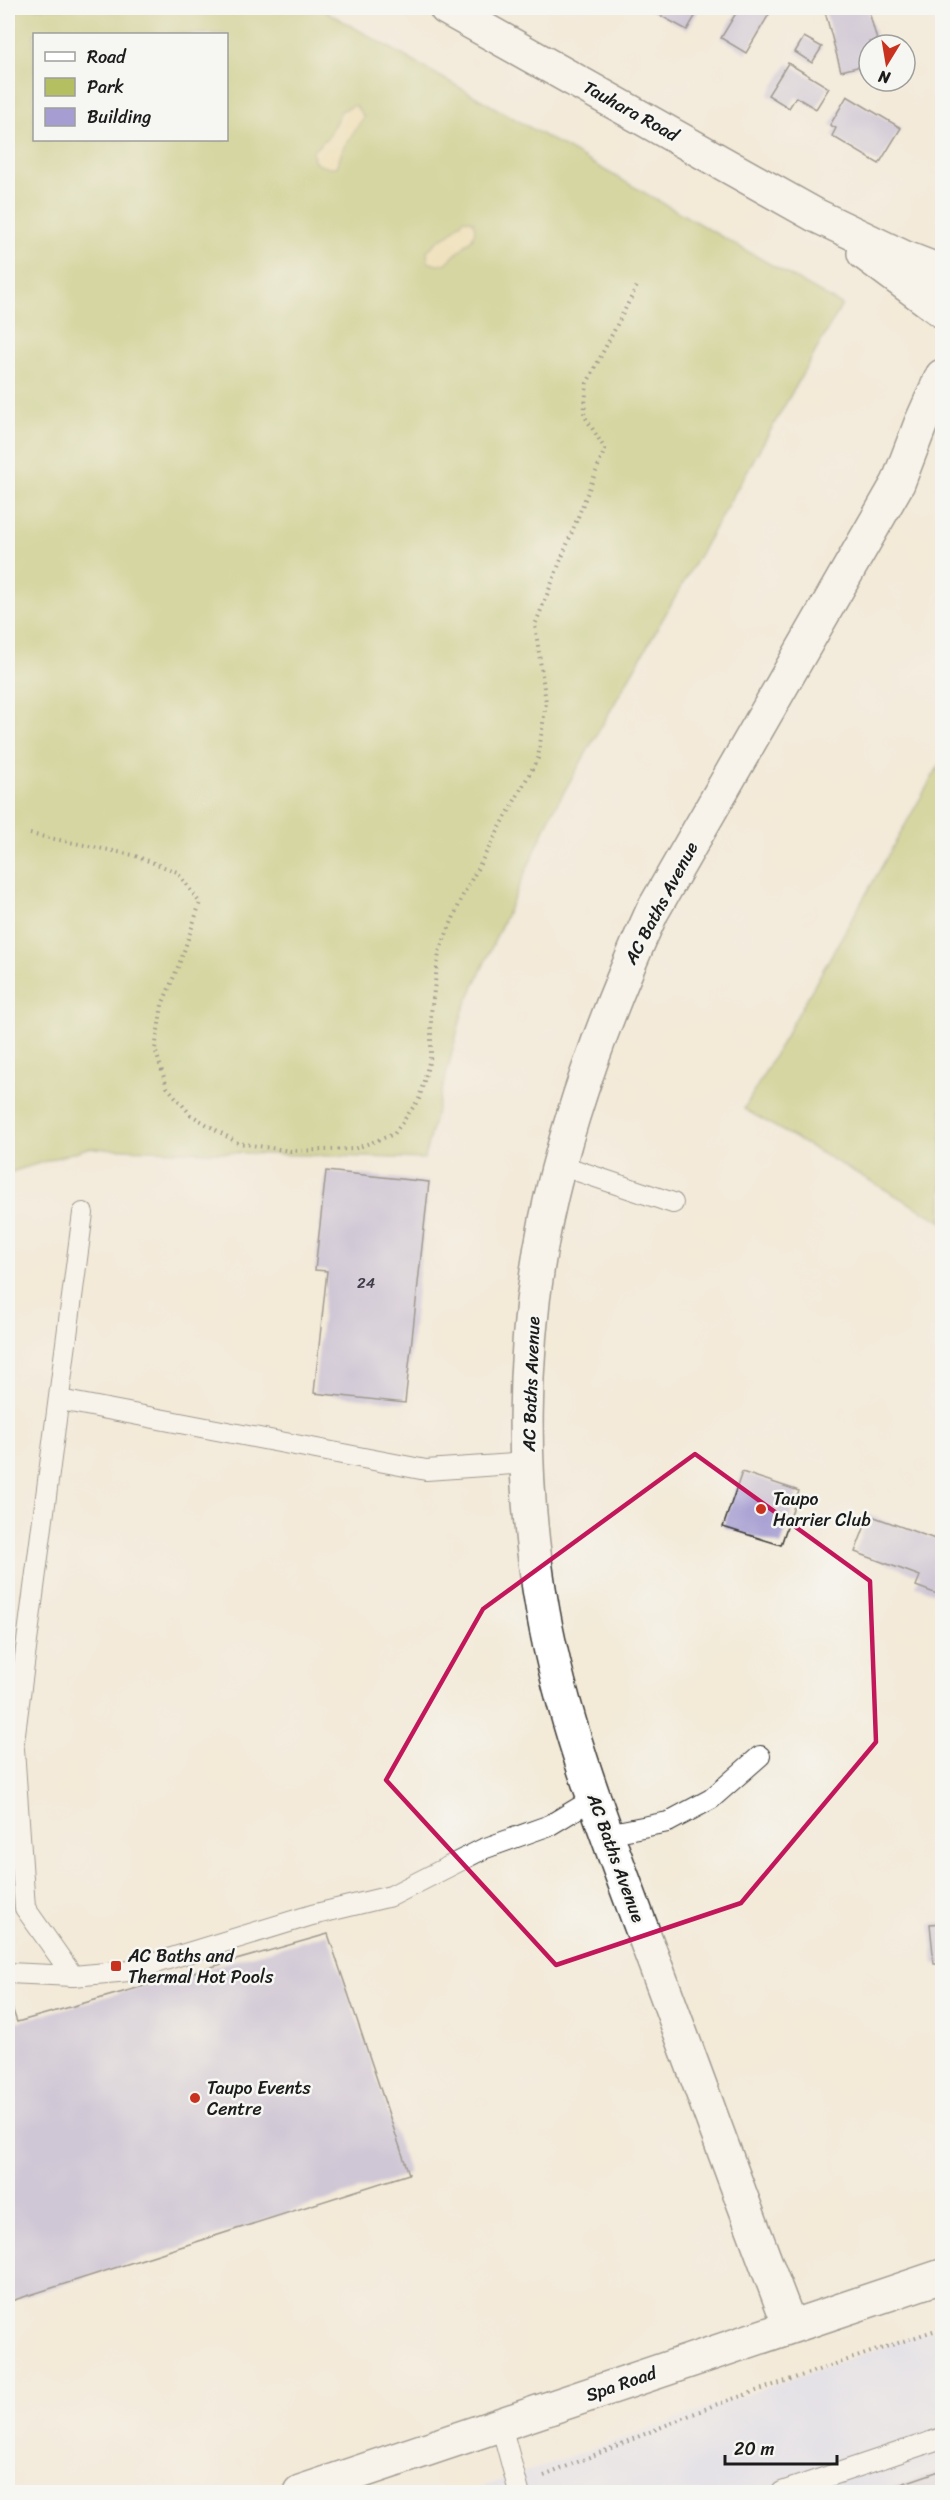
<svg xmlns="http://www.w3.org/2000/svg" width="950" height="2500" font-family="Sriracha,sans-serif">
<rect width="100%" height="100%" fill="#f6f6f2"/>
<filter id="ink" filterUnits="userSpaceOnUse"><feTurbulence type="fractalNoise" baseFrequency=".0167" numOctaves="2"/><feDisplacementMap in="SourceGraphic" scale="12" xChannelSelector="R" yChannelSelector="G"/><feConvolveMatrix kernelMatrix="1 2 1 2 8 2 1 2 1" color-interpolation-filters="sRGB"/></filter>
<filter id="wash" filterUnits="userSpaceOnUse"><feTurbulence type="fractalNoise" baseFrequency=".008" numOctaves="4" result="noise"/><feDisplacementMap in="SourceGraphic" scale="24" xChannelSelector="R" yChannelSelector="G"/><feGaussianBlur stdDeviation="1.35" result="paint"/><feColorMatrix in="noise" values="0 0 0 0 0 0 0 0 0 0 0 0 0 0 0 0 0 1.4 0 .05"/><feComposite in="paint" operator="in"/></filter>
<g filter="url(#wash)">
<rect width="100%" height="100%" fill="#f3ead8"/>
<path fill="#d4d8f9" d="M942 2326V2492H473L474 2490Z"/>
<g fill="#b3bf61" stroke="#686e3e" stroke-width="1.5" fill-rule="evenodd">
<path d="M8 8H320L842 305 552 813 463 1011 424 1159 88 1148 8 1173ZM34 34H226V140H34Z"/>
<path d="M942 760V1222L744 1109Z"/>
</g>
<g fill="#eeda9e" stroke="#857b5d" stroke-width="1.5">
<path d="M355 105 364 117 343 148 337 167C327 168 321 167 314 161L313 151 329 136 341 111Z"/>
<path d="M464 219 473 221 475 230 472 239 445 264 437 265 428 262 427 251 440 239 450 234Z"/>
</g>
<g id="blocks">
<g fill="#a69ed2">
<path d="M651 8H700L687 30 650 10Z"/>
<path d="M739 8H765L771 11 746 53 721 38Z"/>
<path d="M824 8H868L877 40 869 42V64L841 71Z"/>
<path d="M804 37 822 47 812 63 795 52Z"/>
<path d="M788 63 829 88 816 109 796 97 789 108 768 95Z"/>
<path d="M847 96 901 128 879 164 832 136 836 128 830 125Z"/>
<path d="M326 1171 429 1182 405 1403 314 1393 327 1271 315 1270Z"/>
<path d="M742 1472 799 1491 781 1545 723 1527Z"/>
<path d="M869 1515 935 1539 938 1529 942 1531V1596L916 1586 920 1576 855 1552Z"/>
<path d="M942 1923V1964H934L930 1924Z"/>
<path d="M328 1934 409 2174 8 2302V1996L17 2022Z"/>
<path d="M942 2470V2492H878Z"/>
</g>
</g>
</g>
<g filter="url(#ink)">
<use href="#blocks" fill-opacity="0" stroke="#3c3b38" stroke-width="1.5"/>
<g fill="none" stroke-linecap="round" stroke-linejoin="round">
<g stroke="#3c3b38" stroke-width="22">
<g id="lane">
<path d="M560 1165 673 1203"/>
<path d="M60 1400 426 1470 528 1463"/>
<path d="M14 1749 25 1908 73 1976"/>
<path d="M8 1763 14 1741 83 1213"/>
<path d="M607 1834 668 1822 711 1799 760 1756"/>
<path d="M8 1973 73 1976 129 1971 312 1915 391 1896 483 1849 550 1825 593 1799"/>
<path d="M501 2425 519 2492"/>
<path d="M782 2492 942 2438"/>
</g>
</g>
<g stroke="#3c3b38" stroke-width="36">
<path id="street" d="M790 2326C742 2202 697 2076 650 1951 609 1840 564 1729 543 1612 520 1485 520 1347 546 1220 568 1114 607 1011 652 912L898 483 921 423 942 376"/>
</g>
<g stroke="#3c3b38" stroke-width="36">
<g id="secondary">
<path d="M446 8 815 215 903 257 942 272"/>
<path d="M864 253 942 311"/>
<path d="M300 2492 942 2276"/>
</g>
</g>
<g stroke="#3c3b38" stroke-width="4" stroke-dasharray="1.5 4.5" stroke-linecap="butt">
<path d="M30 834 133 855 177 872 200 903 182 957 162 1005 155 1049 167 1087 191 1115 238 1143 291 1151 354 1149 394 1134 419 1099 431 1055V1013L439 952 463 895 538 758 546 702 535 625 605 449 584 415 587 383 637 286"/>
<path d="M544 2476 712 2406 942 2328"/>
</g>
<use href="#lane" stroke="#fff" stroke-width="20"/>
<use href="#street" stroke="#fff" stroke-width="33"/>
<use href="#secondary" stroke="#fff" stroke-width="33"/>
</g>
</g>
<path d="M0 0H950V2500H0ZM695 1454 870 1581 876 1742 741 1903 556 1965 386 1780 483 1609Z" fill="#f3ead8" fill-opacity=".55" fill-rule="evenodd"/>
<path fill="none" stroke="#c2185b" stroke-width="4.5" stroke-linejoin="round" d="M695 1454 870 1581 876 1742 741 1903 556 1965 386 1780 483 1609Z"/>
<g fill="#c8321e" stroke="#f6f6f2" stroke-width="2">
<circle cx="761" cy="1509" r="6"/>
<rect x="110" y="1960" width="12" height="12" rx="3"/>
<circle cx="195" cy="2098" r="6"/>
</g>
<g text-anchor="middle" stroke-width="5" stroke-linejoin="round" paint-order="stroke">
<g font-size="15" fill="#3e3c4a">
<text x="366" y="1288">24</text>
</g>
<g font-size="18" fill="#1c1c1c" stroke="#f6f6f2">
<text transform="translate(631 111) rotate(29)" y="6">Tauhara Road</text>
<text transform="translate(661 903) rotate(-62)" y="6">AC Baths Avenue</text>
<text transform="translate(531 1384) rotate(-88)" y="6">AC Baths Avenue</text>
<text transform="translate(616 1858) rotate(70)" y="6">AC Baths Avenue</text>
<text transform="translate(621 2384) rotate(-19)" y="6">Spa Road</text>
</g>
<g font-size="18" fill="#1c1c1c" stroke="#f6f6f2" text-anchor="start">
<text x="773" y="1505">Taupo<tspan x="773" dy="21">Harrier Club</tspan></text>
<text x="128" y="1962">AC Baths and<tspan x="128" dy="21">Thermal Hot Pools</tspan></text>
<text x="207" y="2094">Taupo Events<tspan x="207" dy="21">Centre</tspan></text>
</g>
</g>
<rect width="950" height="2500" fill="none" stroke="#f6f6f2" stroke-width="30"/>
<rect x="33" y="33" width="195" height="108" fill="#f6f6f2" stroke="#9f9f9c" stroke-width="1.5"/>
<rect x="45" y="52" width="30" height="9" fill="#ffffff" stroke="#9f9f9c" stroke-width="1.5"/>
<text x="87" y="63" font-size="18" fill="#1c1c1c">Road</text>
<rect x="45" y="78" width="30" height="18" fill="#b3bf61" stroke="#9f9f9c" stroke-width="1.5"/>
<text x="87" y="93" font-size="18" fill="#1c1c1c">Park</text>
<rect x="45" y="108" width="30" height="18" fill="#a69ed2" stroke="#9f9f9c" stroke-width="1.5"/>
<text x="87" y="123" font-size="18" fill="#1c1c1c">Building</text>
<g transform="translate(887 63) rotate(191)"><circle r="28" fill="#f6f6f2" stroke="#9f9f9c" stroke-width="1.5"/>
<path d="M0-4.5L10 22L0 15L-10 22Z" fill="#c8321e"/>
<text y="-9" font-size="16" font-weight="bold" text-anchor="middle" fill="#1c1c1c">N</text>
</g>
<path d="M725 2455v9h112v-9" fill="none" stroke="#1c1c1c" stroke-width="3"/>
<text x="734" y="2455" font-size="18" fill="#1c1c1c" stroke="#f6f6f2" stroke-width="4.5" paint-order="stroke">20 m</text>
</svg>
